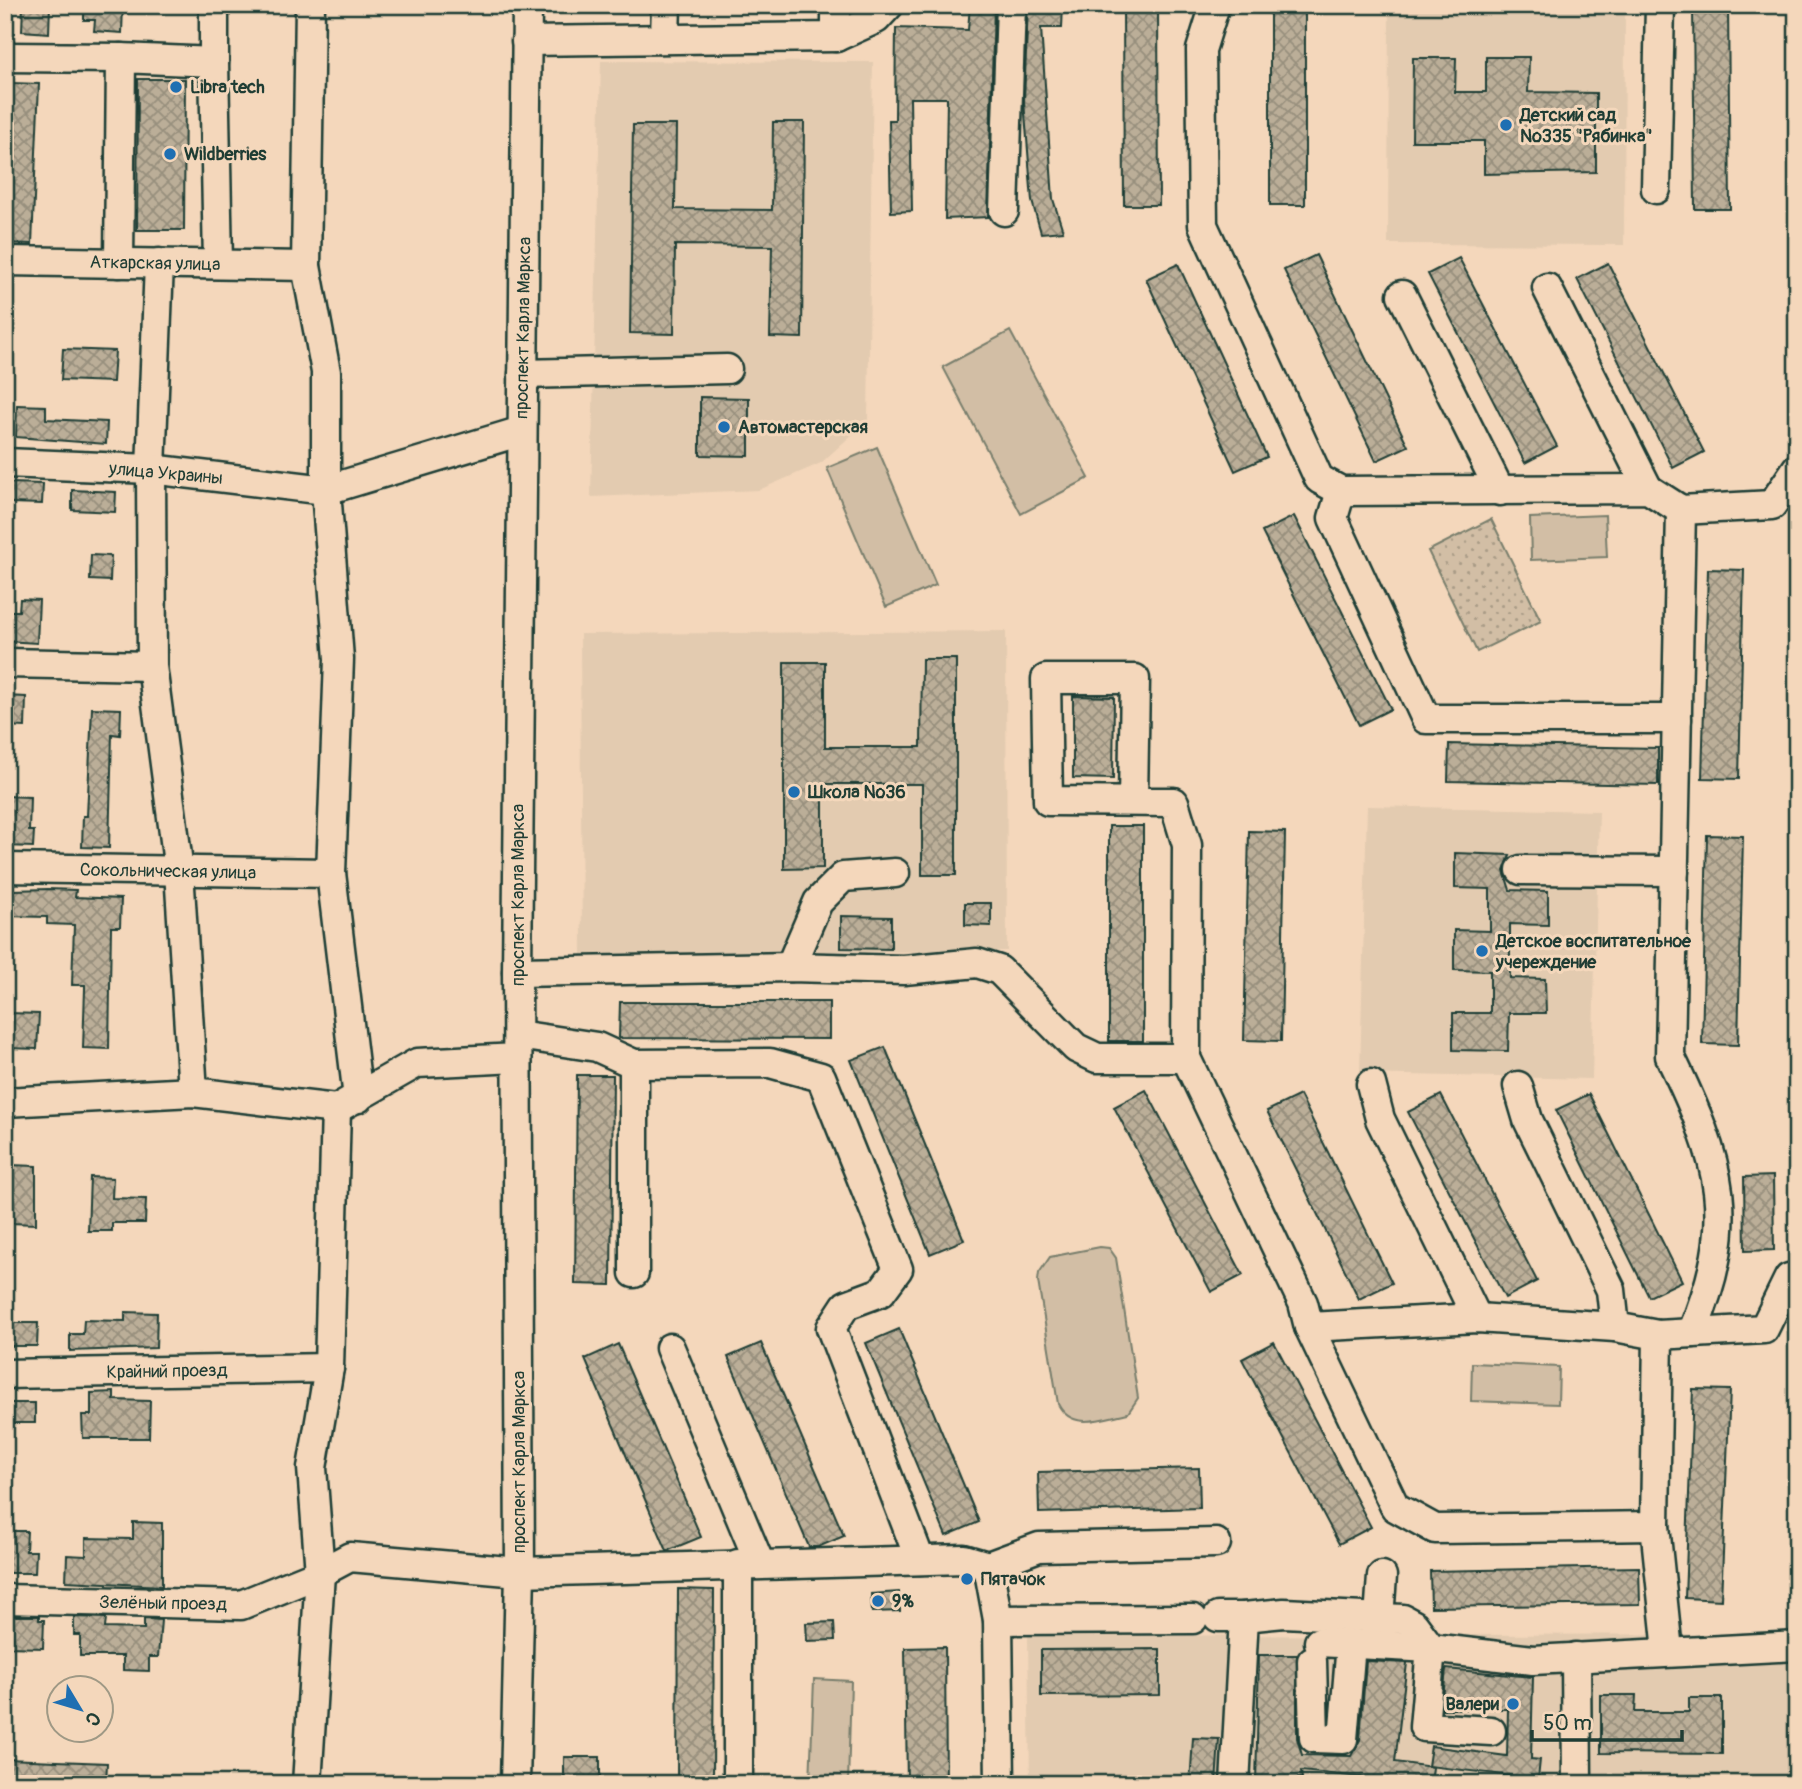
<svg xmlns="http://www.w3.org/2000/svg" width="1802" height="1789" font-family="Pangolin,sans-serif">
<defs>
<pattern id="park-dots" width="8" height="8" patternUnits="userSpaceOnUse" patternTransform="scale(1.75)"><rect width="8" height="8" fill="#d2bea5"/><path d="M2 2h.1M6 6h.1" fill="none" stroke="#aa9c87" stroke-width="1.8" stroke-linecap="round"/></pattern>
<pattern id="building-cross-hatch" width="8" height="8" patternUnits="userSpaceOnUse" patternTransform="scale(1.75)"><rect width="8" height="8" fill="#bbae98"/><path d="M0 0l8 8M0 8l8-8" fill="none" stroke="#978f7d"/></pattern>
</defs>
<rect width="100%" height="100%" fill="#f4d7bb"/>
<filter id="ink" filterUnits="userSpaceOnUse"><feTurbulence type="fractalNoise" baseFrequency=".0143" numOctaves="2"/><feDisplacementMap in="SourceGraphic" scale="14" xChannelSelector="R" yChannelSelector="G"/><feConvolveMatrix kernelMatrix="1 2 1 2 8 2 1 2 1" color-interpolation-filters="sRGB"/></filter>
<g filter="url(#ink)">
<g fill="#e3cbb0">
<path d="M1389 5H1625L1624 245 1388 244Z"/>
<path d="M601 61 873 62 868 420 821 463 759 490 591 497Z"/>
<path d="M1006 631 1007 951 582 954 580 634Z"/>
<path d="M1367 806 1599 811 1592 1079 1360 1074Z"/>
<path d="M1797 1634V1784H1030L1028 1636Z"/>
</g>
<g fill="#d2bea5" stroke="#787e6c" stroke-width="2">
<path d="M1010 331 1089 478 1021 514 943 367Z"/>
<path d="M877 447 936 585 886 607 827 468Z"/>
<path d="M1605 515 1607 557 1531 560 1530 518Z"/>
<path d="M1100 1247 1109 1248 1116 1258 1138 1398 1128 1413C1103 1418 1072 1432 1058 1404L1038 1281 1039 1273 1050 1257Z"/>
<path d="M1472 1363 1559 1367 1558 1404 1471 1401Z"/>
<path d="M814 1679 851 1681 848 1784 810 1783Z"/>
</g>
<path fill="url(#park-dots)" stroke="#787e6c" stroke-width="2" d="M1491 519 1541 621 1477 652 1428 551Z"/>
<g fill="url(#building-cross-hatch)" stroke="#1f3d34" stroke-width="2">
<path d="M23 5H50L49 33 22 31Z"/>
<path d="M84 5H123L122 33 94 31 95 20H84Z"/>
<path d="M970 5H994L988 217 945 219 947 98H910L912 211 891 212 889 120H895L896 28 968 30Z"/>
<path d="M1028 5H1063L1062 28H1041L1053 199 1063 231 1041 233 1032 201 1024 101Z"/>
<path d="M1123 5H1158L1159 205H1124Z"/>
<rect x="1270" y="5" width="35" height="200"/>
<path d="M1693 5H1728L1730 209H1695Z"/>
<path d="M1486 57H1529L1528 92 1596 93V172L1484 174V141H1412L1413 58H1456L1455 92H1486Z"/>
<path d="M138 79H185L184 230H137Z"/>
<path d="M11 83 39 84 32 244 5 243Z"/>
<path d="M773 122H804L802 338 770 337 772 246 675 245 674 334 630 333 633 125H676L675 209 772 210Z"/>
<path d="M1316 255 1408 446 1376 461 1284 270Z"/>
<path d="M1459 258 1557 446 1525 463 1428 274Z"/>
<path d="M1608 263 1704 452 1673 468 1577 279Z"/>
<path d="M1178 264 1267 457 1235 471 1146 279Z"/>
<path d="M63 349 115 351 113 382 61 380Z"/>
<path d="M700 397 749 398V456L700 455Z"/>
<path d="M17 405 46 406V419L107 422 106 444 16 437Z"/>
<path d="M11 483 43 484 42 504 10 503Z"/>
<path d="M72 490 116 492 115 512 72 510Z"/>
<path d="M1294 516 1391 709 1359 725 1262 532Z"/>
<path d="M91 555 111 556 110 581 90 580Z"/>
<path d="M1708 569 1744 570 1739 779 1702 778Z"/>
<path d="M20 599 39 600 37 643 5 641V611H19Z"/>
<path d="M922 659H956V875H922V784H823V868L784 869V662H825V747H921Z"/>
<path d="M5 696 26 697 25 727 5 726Z"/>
<path d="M1073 696 1114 697 1113 779 1073 778Z"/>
<path d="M92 708 121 709 120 735 112 734 109 848 82 847 83 816H87Z"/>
<path d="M1449 744 1658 748V785L1448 781Z"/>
<path d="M5 796 30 797 29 831H34L33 847 5 846Z"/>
<rect x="1109" y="826" width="34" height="215"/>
<path d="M1249 831 1285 832 1281 1041 1244 1040Z"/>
<path d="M1707 835 1743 836 1738 1045 1702 1044Z"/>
<path d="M1455 853 1510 855 1504 871 1510 890 1548 891V925L1510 924V978L1545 979 1546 1013H1509L1508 1051 1453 1050V1013H1490V971L1454 970V930L1490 931V889L1455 888Z"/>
<path d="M48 889 76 890 75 897 121 899 120 927H111L109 1049 83 1048 85 989V985H72L74 925 47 924V917L5 916V896L12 897 13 890Z"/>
<path d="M965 903H991V926L965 925Z"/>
<path d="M841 916 891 917V949L841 948Z"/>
<path d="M620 1002H829V1039L619 1038Z"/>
<path d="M9 1013 39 1014 37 1049 8 1048Z"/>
<path d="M885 1047 964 1240 930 1254 851 1060Z"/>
<path d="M577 1075H613L611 1285 575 1284Z"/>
<path d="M1146 1090 1243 1275 1211 1292 1114 1107Z"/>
<path d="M1589 1094 1682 1281 1649 1297 1556 1110Z"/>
<path d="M1300 1095 1392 1283 1359 1299 1267 1111Z"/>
<path d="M1441 1095 1537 1281 1505 1298 1408 1112Z"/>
<path d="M10 1165 36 1166V1224L9 1223Z"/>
<path d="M1773 1176 1774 1250 1745 1251 1744 1177Z"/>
<path d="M90 1177 113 1178 112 1198 146 1199 145 1223H112V1231H88Z"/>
<path d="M125 1312 157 1313 156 1348 70 1351V1334H83L84 1320 125 1321Z"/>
<path d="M12 1323H38L37 1346H11Z"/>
<path d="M899 1329 979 1522 946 1536 866 1343Z"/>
<path d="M1274 1342 1371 1527 1339 1544 1242 1359Z"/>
<path d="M761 1343 844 1536 818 1547H809L728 1357Z"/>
<path d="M618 1344 701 1537 667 1551 585 1359Z"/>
<path d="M1693 1389 1730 1390 1721 1600 1685 1598Z"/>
<path d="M114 1392V1400L150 1401 149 1438H83L82 1415H91V1393Z"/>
<path d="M10 1403H35V1423H9Z"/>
<path d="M1199 1468 1200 1508 1039 1513 1038 1472Z"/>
<path d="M133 1522 162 1523V1586L66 1581 67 1555 86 1556V1538L133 1539Z"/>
<path d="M5 1531H27L26 1551H36L35 1573H5Z"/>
<path d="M1639 1567 1640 1604 1431 1607 1430 1571Z"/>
<path d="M678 1589 714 1590 713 1784H677Z"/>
<path d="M899 1592 900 1611 872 1612 871 1594Z"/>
<path d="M7 1616H39V1620H44L43 1648 6 1647Z"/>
<path d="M74 1617 106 1618 105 1628 144 1629V1619L161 1620 158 1657H149V1671L123 1670V1656H80V1635H74Z"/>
<path d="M834 1622 835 1640 807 1641 806 1623Z"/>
<path d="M945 1647 946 1784H907L905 1648Z"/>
<path d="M1160 1649V1695L1041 1696V1650Z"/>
<path d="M1259 1655H1297V1738L1302 1755 1351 1756 1360 1740 1366 1661 1407 1663 1395 1762 1433 1767 1431 1784 1301 1771 1302 1778 1278 1779V1784H1256Z"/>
<path d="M1446 1669 1533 1677 1531 1759 1540 1760 1538 1779 1428 1766 1431 1746 1507 1756 1508 1709H1442Z"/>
<path d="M1601 1695H1636L1635 1712H1689V1698H1722V1754L1601 1753Z"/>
<path d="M1193 1738 1219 1739 1216 1784H1190Z"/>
<rect x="564" y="1757" width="36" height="27"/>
<path d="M6 1759 107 1763 106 1784H6Z"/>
</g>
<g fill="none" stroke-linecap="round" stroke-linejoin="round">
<g stroke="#1f3d34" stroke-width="33">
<g id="minor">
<path d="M310 5 306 266 326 372V490L339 659 331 873 358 1098"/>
<path d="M836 5V37"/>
<path d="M1215 5 1201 50 1203 225 1319 479 1341 491 1648 489 1681 510 1772 505 1797 468"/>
<path d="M665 37 666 5"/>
<path d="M526 41 836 37 876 19 889 5"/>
<path d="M5 57 121 58"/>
<path d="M214 62 218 264"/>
<path d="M1656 189 1660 5"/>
<path d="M1004 211 1011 5"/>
<path d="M5 261 306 266"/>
<path d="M119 263 121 58 214 62V5"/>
<path d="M159 263 151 469 152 666 179 871 193 1092"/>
<path d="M1547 288 1648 489"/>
<path d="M1402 295 1500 491"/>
<path d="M523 374 727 369"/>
<path d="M5 463 151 469 326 490 522 431"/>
<path d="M1341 491 1333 518 1426 719H1677"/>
<path d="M1681 510 1670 1056C1722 1164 1739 1219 1692 1333"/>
<path d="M5 663 152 666"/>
<path d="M1133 801 1135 679H1046L1048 801H1051L1174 802 1187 845 1186 1058 1303 1303 1309 1327 1477 1318 1615 1327 1658 1335 1764 1329 1789 1278 1797 1276"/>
<path d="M5 868 331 873"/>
<path d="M1521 870 1674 871"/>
<path d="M790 967 818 902 843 877 895 873"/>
<path d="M517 972 790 967 904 970 977 963 999 970 1076 1048 1097 1058H1186"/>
<path d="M518 1035 597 1047 634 1064 770 1063 821 1077 898 1269 881 1292 846 1305 831 1328 920 1560"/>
<path d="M1371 1084 1380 1119 1477 1318"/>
<path d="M1518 1086 1528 1120 1611 1290 1615 1327"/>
<path d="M5 1102 193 1092 336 1109 417 1063 517 1058"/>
<path d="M634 1273V1064"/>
<path d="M1309 1327 1395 1507 1435 1529 1655 1526"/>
<path d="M1658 1335 1655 1526 1668 1651"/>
<path d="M670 1348 760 1564"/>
<path d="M5 1374 329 1368"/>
<path d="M988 1566 998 1620 1000 1784"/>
<path d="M5 1599 241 1605 320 1573 350 1557 520 1572 964 1559 988 1566 1039 1547 1216 1543"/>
<path d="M1218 1617H1244"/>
<path d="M1379 1618 1382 1576"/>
<path d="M998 1620 1193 1619"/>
<path d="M1319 1642 1431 1648 1424 1727 1491 1731"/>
<path d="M1576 1657 1577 1784"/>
<path d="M1312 1661 1314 1738 1343 1739 1351 1644"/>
<path d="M307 1784 320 1573 312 1468 329 1368 336 1109"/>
<path d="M515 1784 520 1572 517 972 527 5"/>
<path d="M738 1784V1564"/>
<path d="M1235 1784 1244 1617 1284 1613 1403 1619 1414 1625 1431 1648 1533 1660 1797 1646"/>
</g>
</g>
<use href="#minor" stroke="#f4d7bb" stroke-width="28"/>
</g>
</g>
<g fill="#1f6fb2" stroke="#f4d7bb" stroke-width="2.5">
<circle cx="176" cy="87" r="7"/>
<circle cx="1506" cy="125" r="7"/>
<circle cx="170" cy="154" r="7"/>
<circle cx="724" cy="427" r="7"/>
<circle cx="794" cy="792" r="7"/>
<circle cx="1482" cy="951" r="7"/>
<circle cx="967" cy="1579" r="7"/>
<circle cx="878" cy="1601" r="7"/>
<circle cx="1513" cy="1704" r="7"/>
</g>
<g text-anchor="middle" stroke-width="6" stroke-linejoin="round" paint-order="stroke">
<g font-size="18" font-weight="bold" fill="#1f3d34" stroke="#f4d7bb" text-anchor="start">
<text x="190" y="93">Libra tech</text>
<text x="1520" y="121">Детский сад<tspan x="1520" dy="21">№335 "Рябинка"</tspan></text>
<text x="184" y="160">Wildberries</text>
<text x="738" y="433">Автомастерская</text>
<text x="808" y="798">Школа №36</text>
<text x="1496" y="947">Детское воспитательное<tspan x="1496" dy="21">учереждение</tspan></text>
<text x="981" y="1585">Пятачок</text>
<text x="892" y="1607">9%</text>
<text x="1499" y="1710" text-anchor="end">Валери</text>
</g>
<g font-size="18" fill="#1f3d34" stroke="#f4d7bb">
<text transform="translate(155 263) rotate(1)" y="6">Аткарская улица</text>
<text transform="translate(523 328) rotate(-89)" y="6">проспект Карла Маркса</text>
<text transform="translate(166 473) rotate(5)" y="6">улица Украины</text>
<text transform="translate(168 871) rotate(1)" y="6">Сокольническая улица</text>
<text transform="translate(518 895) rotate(-90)" y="6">проспект Карла Маркса</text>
<text transform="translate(167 1371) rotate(-1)" y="6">Крайний проезд</text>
<text transform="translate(519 1462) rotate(-90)" y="6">проспект Карла Маркса</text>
<text transform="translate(163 1603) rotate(1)" y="6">Зелёный проезд</text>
</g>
</g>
<rect width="1802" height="1789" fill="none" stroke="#f4d7bb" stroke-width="28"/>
<rect x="14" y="14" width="1774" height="1761" fill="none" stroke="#1f3d34" stroke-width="2.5" filter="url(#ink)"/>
<g transform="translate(80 1709) rotate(128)"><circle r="33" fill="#f4d7bb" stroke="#9f9985" stroke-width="2"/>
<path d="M0-5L12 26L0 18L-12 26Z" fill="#1f6fb2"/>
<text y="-10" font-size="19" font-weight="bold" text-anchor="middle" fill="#1f3d34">С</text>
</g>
<path d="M1532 1730v10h150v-10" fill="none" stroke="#1f3d34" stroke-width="3.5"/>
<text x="1543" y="1730" font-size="21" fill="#1f3d34" stroke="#f4d7bb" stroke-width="5" paint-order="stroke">50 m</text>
</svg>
